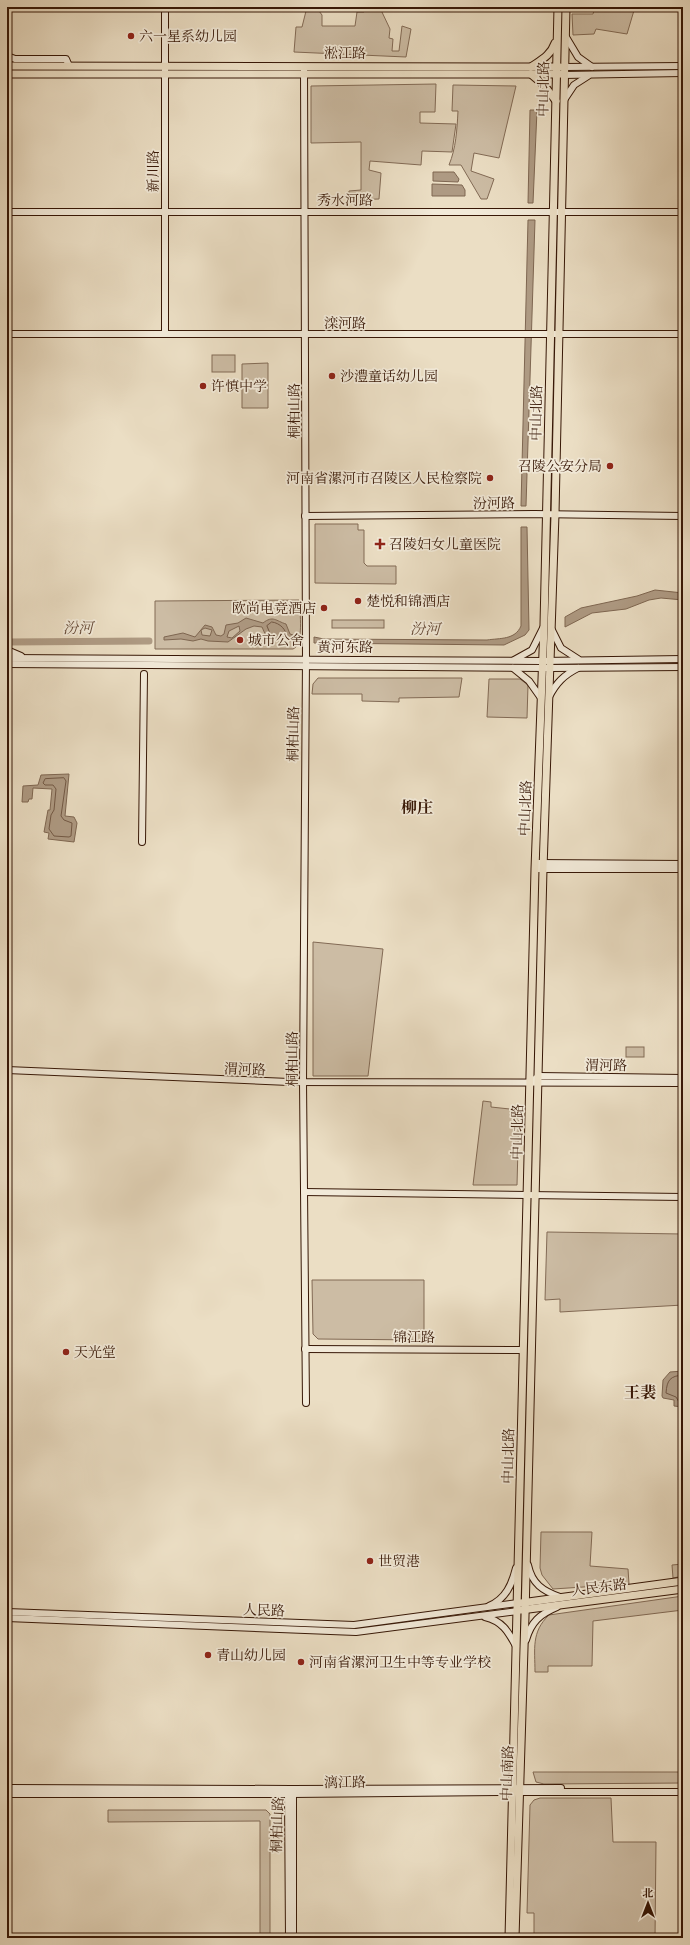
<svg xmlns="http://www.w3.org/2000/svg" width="690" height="1945" font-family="'EB Garamond','Noto Serif SC',serif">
<rect width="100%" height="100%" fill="#ebdec4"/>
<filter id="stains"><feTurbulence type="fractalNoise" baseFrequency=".005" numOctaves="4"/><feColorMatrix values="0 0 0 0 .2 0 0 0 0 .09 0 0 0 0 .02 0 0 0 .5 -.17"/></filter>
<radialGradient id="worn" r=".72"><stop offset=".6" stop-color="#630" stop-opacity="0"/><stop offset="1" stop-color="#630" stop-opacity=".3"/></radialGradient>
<g fill="#ccbca4" stroke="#826a55">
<path d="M307 7H316L322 15V26H355L357 12H364L365 7H381V10L390 29 389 38 393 39 392 51H399L402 26 411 29 406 57 294 52 296 27H302Z"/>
<path d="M595 7H635L627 34 596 29 594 34 573 35 572 14H593Z"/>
<path d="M436 84 435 112H420V123L456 124 452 152 422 151 421 165 370 161 369 170 381 173 379 199 348 200 349 191 361 190V142L311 143V86Z"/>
<path d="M453 85 516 86 499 158 474 153 471 171 494 179 487 199H481L461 165H449C456 148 457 130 458 111H452Z"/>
<rect x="212" y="355" width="23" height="17"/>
<path d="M268 363V408H242V364Z"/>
<path d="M315 524H358V530H364V563L367 566H396V584L315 583Z"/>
<path d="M299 600C300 611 304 645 293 649H155V601Z"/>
<rect x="332" y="620" width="52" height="8"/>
<path d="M318 678H462L459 697 399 698V702L362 701V694H312L313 684Z"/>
<path d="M489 679H520L528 685 527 718 487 717Z"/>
<path d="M313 942 383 949 368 1076H313Z"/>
<rect x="626" y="1047" width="18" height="10"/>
<path d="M483 1101 491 1102V1107L519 1110 517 1185H473Z"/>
<path d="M547 1232 683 1234V1305L560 1312V1299L545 1300Z"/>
<path d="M312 1280H424V1340L318 1339 313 1334Z"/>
<path d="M541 1532H592L590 1566 628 1569 629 1584 553 1589 542 1575 540 1568Z"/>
<path d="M683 1564V1576L673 1578 672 1565Z"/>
<path d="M683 1596V1610L593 1621 592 1666H548V1672H535C535 1649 531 1632 549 1615Z"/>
<path d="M533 1772H683V1783L544 1784 536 1782Z"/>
<path d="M540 1798H611L613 1842H656L655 1938H534V1913H527L530 1805 534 1800Z"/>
<path d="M108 1810H266L270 1814V1938H260V1821L108 1822Z"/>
</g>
<g fill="#ae9a83" stroke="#7e6651" fill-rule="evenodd">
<path d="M530 110H537L533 203H528Z"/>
<path d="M433 172H454L459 179 458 182 433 181Z"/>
<path d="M432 184 462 185 465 190V196H432Z"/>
<path d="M528 220H535L526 506H521Z"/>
<path d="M521 527H527L529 630 525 635 504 645 314 643V637L324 639 487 640C500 638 515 640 521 626Z"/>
<path d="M655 590 683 593V600L661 598 649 600 626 609 592 613 565 627V617L581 608 637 596Z"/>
<path d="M246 618 263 623C273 615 276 621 286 624L290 634 296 636 297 641H272L266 636 262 627 254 626 246 629 228 642 208 641 201 639 193 641 181 639 164 640V637L183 633 195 637 205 625 212 627 216 635 221 636 224 634 226 625 238 623ZM239 626 240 631 232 638 227 637 229 631ZM205 628 212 630 210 636 202 635 201 630Z"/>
<path d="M69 774 65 816 74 817 77 823 74 842 48 839 49 833 44 832 48 810H50L52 789 33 788 32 799H29L28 802H22L23 786 38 785 41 775Z"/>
<path d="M683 1371V1407L674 1406V1400L663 1398 662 1396 663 1380 670 1372Z"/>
</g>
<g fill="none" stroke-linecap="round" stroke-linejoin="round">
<g stroke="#725844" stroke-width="1">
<path d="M272 622C280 623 287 630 286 637L271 636 267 626Z"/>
<path d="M64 778 66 781 61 816 64 820 72 823 71 836 69 837 54 836 49 829 51 815 54 810 56 789 53 785H45L43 783 45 779Z"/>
<path d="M683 1375C670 1376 667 1380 666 1393L676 1397 679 1402 683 1403"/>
</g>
<path stroke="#ae9a83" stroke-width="7" d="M8 642 149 641"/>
<g stroke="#371706" stroke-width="8">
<g id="secondary">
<path d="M165 7V334"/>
<path d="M566 37 578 57 592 67"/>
<path d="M7 56 15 59H66L69 66"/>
<path d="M564 67 683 66"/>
<path d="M304 69 306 659 303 1082 306 1403"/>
<path d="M563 75 683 73"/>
<path d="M564 100 574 85 588 76"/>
<path d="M7 212H683"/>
<path d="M7 334H683"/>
<path d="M305 516 534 514 683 516"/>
<path d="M552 630 561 648 578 659"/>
<path d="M7 650 21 656"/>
<path d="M7 658 542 661 683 659"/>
<path d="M514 660 532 650 543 628"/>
<path d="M7 664 550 668 683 667"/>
<path d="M513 668 529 681 541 698"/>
<path d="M549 697C556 683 564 675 578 668"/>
<path d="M142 842 144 674"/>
<path d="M536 863 683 864"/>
<path d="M535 869H683"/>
<path d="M7 1070 289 1082 683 1083"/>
<path d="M535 1079 539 1076 683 1078"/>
<path d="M304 1192 683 1197"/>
<path d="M305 1349 523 1350"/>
<path d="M528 1565C532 1584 543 1591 560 1597"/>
<path d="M489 1606C506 1599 512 1584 516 1568"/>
<path d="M7 1612 354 1625 518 1603"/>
<path d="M485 1617C502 1621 508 1631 516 1646"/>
<path d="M7 1618 356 1632 518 1611"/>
<path d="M526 1640C531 1622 540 1614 557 1607"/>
<path d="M7 1788 291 1789 561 1788"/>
<path d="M292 1791 293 1794V1938"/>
<path d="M7 1794H293L499 1792H683"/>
<path d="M289 1938 288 1794 290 1791"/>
</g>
</g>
<g stroke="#371706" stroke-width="9">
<g id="primary">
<path d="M7 66 560 67"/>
<path d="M531 67C541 60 551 55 555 43"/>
<path d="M7 74H561"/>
<path d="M531 74 544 85 556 101"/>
<path d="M521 1603 683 1581"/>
<path d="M521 1610 683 1589"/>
<path d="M509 1938 535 869 544 625 558 7"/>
<path d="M515 1938 525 1616 543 869 555 514 566 7"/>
</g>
</g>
<use href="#secondary" stroke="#f2ead9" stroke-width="6"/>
<use href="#primary" stroke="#ebdec4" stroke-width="7"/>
</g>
<g fill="#8f2418" stroke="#f2ead9" stroke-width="1.5">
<circle cx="131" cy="36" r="4"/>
<circle cx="332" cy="376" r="4"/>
<circle cx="203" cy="386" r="4"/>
<circle cx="610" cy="466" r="4"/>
<circle cx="490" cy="478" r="4"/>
<path d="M378 538h4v4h4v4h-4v4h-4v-4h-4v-4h4z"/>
<circle cx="358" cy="601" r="4"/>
<circle cx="324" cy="608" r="4"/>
<circle cx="240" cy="640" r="4"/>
<circle cx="66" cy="1352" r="4"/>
<circle cx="370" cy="1561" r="4"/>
<circle cx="208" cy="1655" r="4"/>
<circle cx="301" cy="1662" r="4"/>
</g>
<g text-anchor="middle" stroke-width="3.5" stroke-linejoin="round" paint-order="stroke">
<g font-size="14" fill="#371706" stroke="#f2ead9" text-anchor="start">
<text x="139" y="41">六一星系幼儿园</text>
<text x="340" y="381">沙澧童话幼儿园</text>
<text x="211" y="391">许慎中学</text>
<text x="602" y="471" text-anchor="end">召陵公安分局</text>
<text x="482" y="483" text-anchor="end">河南省漯河市召陵区人民检察院</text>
<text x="389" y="549">召陵妇女儿童医院</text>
<text x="366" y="606">楚悦和锦酒店</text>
<text x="316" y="613" text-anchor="end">欧尚电竞酒店</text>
<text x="248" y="645">城市公舍</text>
<text x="74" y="1357">天光堂</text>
<text x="378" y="1566">世贸港</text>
<text x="216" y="1660">青山幼儿园</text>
<text x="309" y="1667">河南省漯河卫生中等专业学校</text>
</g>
<g font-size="14" fill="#371706" stroke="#f2ead9">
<text x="345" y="58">淞江路</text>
<text transform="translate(543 89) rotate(-89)" y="5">中山北路</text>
<text transform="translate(153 171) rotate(-90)" y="5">新川路</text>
<text x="345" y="205">秀水河路</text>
<text x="345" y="328">滦河路</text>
<text transform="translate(294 411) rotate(-90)" y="5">桐柏山路</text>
<text transform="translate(536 413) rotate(-89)" y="5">中山北路</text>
<text transform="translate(494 503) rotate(-1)" y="5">汾河路</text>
<text x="345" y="652">黄河东路</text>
<text transform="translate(293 734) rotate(-89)" y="5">桐柏山路</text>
<text transform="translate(525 808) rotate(-88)" y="5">中山北路</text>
<text transform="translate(292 1059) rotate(-90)" y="5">桐柏山路</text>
<text transform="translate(606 1065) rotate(1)" y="5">渭河路</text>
<text transform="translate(245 1069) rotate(2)" y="5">渭河路</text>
<text transform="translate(517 1132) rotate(-89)" y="5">中山北路</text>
<text x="414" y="1342">锦江路</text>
<text transform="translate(508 1456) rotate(-89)" y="5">中山北路</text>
<text transform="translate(599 1587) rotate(-7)" y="5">人民东路</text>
<text transform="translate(264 1610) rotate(2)" y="5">人民路</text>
<text transform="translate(507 1773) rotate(-88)" y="5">中山南路</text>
<text transform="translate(345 1782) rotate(-1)" y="5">漓江路</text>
<text transform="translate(277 1825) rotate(-88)" y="5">桐柏山路</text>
</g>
<g font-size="15" font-style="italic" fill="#674b38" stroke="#f2ead9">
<text x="78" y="633">汾河</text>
<text transform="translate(425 629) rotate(1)" y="5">汾河</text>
</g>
<g font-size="16" font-weight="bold" fill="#371706" stroke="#f2ead9">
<text x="417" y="813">柳庄</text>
<text x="640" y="1398">王裴</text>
</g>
</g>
<rect width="690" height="1945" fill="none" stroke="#ebdec4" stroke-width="24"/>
<rect x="8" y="8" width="674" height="1929" fill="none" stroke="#371706" stroke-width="2"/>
<rect x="12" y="12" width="666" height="1921" fill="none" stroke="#371706"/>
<g transform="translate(648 1903)" stroke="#f2ead9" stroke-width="3" paint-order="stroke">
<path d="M0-3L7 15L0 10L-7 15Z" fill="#371706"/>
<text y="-6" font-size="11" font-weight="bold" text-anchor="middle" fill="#371706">北</text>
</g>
<rect width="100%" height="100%" filter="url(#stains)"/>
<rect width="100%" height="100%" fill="url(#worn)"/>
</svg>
